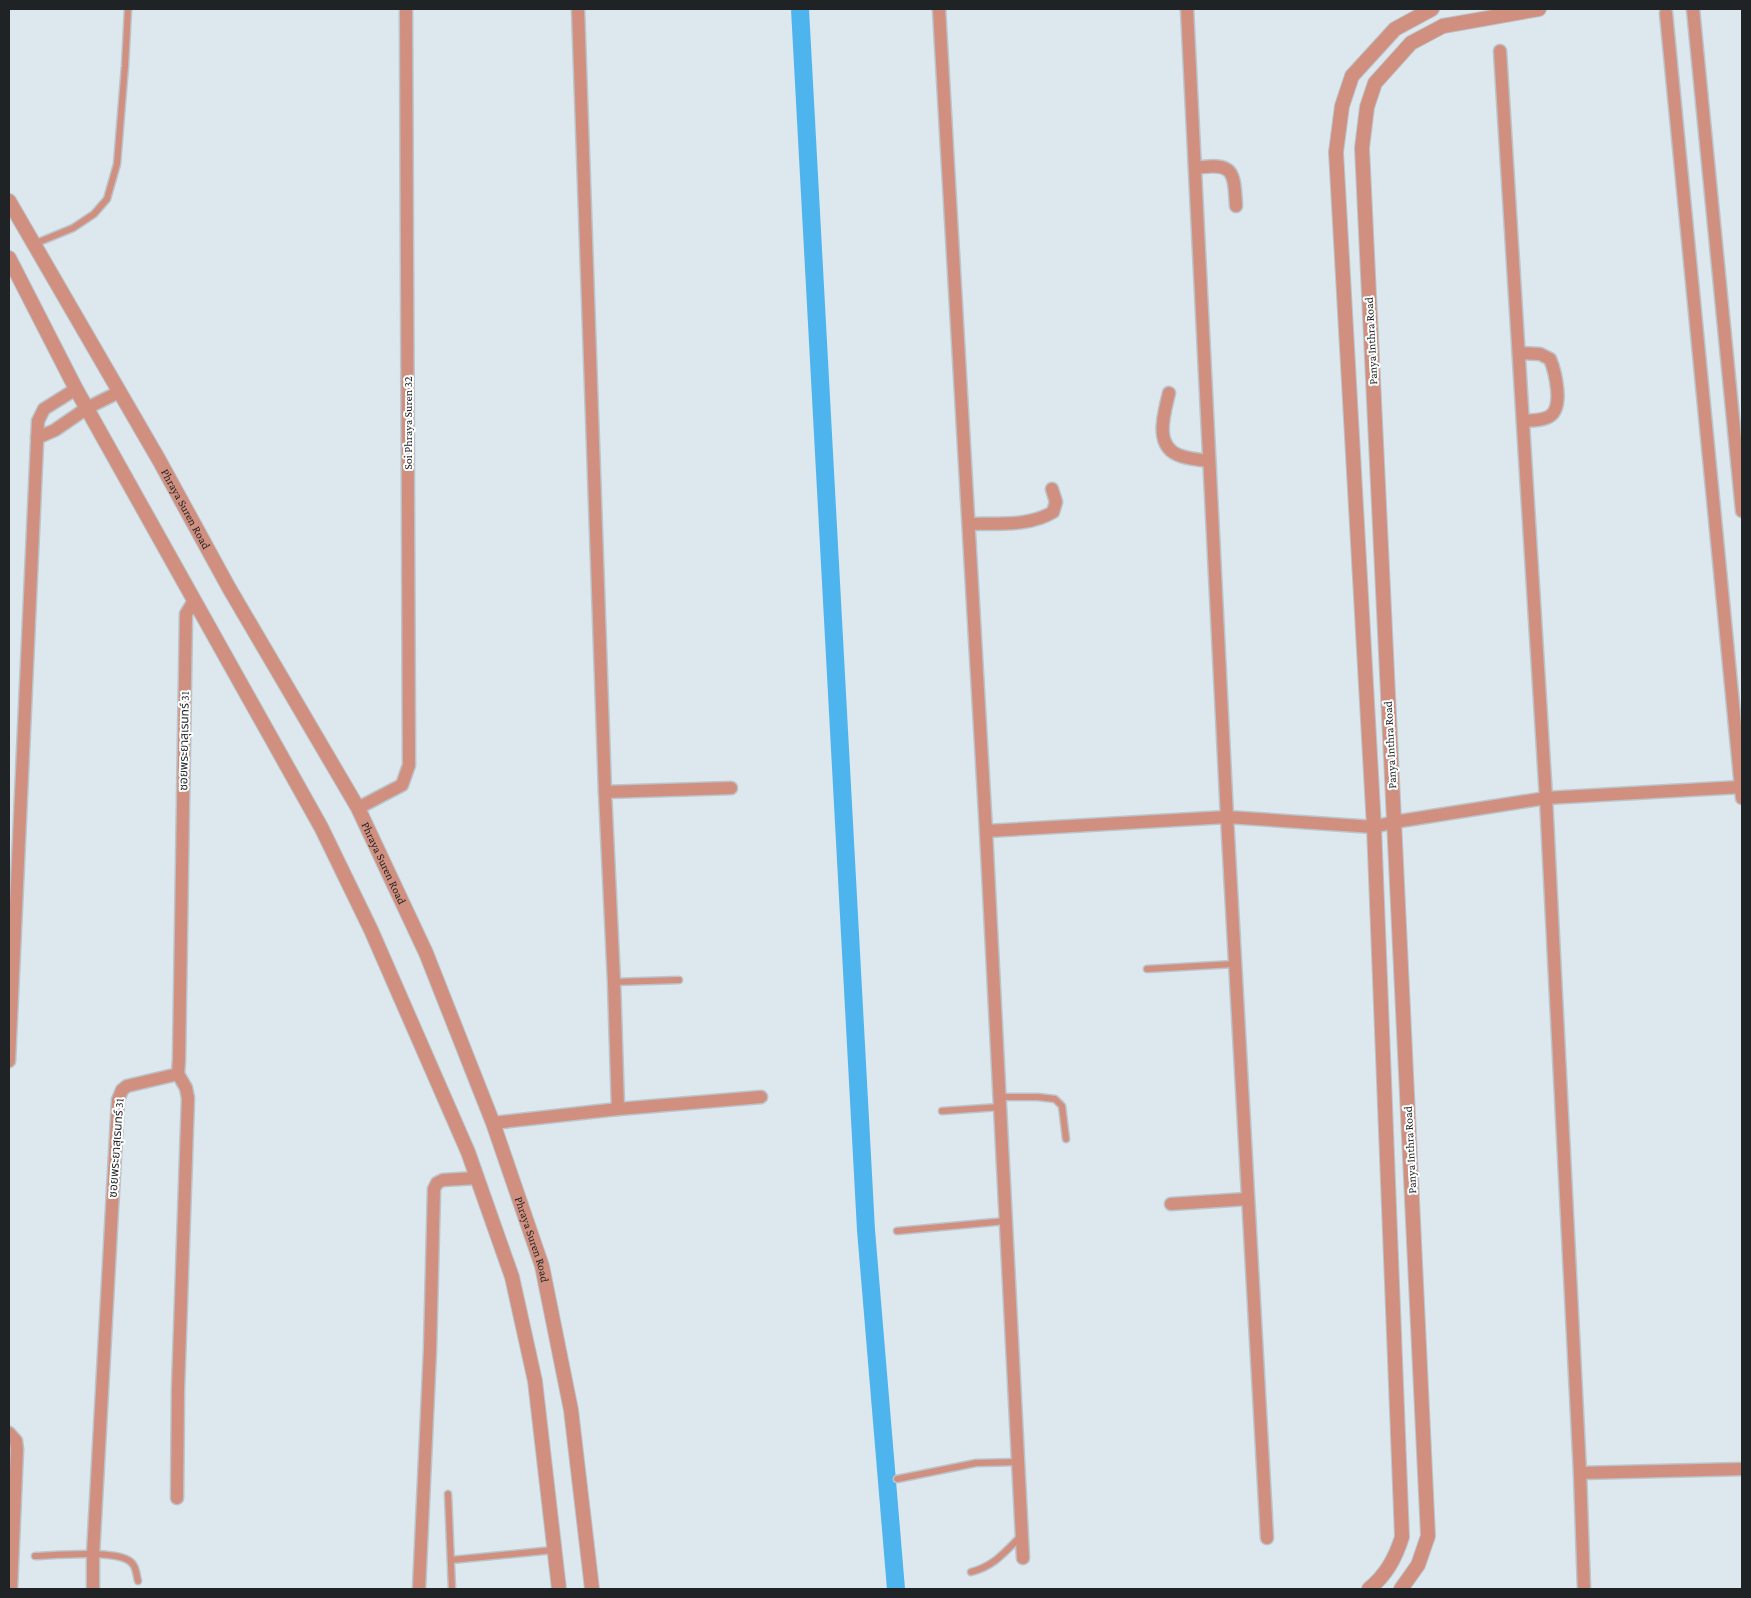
<svg xmlns="http://www.w3.org/2000/svg" width="1751" height="1598" font-family="'Crimson Pro','Noto Sans Thai',serif">
<rect width="100%" height="100%" fill="#dde7ee"/>
<g fill="none" stroke-linecap="round" stroke-linejoin="round">
<path stroke="#4eb4ee" stroke-width="18" d="M800 9 866 1230 896 1589"/>
<g stroke="#bbc4ca" stroke-width="9">
<g id="service">
<path d="M34 244 73 228 94 214 107 199 117 164 125 66 128 9"/>
<path d="M1147 969 1234 964"/>
<path d="M614 982 679 980"/>
<path d="M999 1097H1038L1055 1099 1062 1106 1066 1139"/>
<path d="M942 1111 1000 1107"/>
<path d="M897 1231 1006 1221"/>
<path d="M897 1479 976 1463 1018 1462"/>
<path d="M448 1494 452 1589"/>
<path d="M35 1556C57 1555 111 1550 128 1560 136 1564 136 1573 138 1581"/>
<path d="M451 1560 554 1550"/>
<path d="M971 1572C994 1566 1004 1553 1021 1536"/>
</g>
</g>
<g stroke="#bbc4ca" stroke-width="15">
<g id="minor">
<path d="M578 9 605 792"/>
<path d="M939 9 986 831 1023 1558"/>
<path d="M1187 9 1227 817 1267 1538"/>
<path d="M1693 9 1742 511"/>
<path d="M1666 13 1742 798"/>
<path d="M1500 51 1546 798 1580 1473 1584 1589"/>
<path d="M1195 168C1234 162 1234 171 1236 206"/>
<path d="M1519 353 1540 354 1550 359C1555 371 1564 407 1550 416 1543 421 1531 420 1523 421"/>
<path d="M1169 393C1164 414 1153 447 1181 456 1190 459 1200 460 1209 461"/>
<path d="M37 438 55 430 87 408 119 392"/>
<path d="M969 524C996 523 1029 527 1053 512L1056 502 1052 489"/>
<path d="M358 808 402 785 409 765 406 9"/>
<path d="M986 831 1227 817 1374 827 1394 822 1546 798 1741 787"/>
<path d="M9 1061 38 421 44 409 76 389"/>
<path d="M618 1109 614 982 605 792 731 788"/>
<path d="M493 1123 618 1109 761 1097"/>
<path d="M1171 1204 1247 1199"/>
<path d="M9 1433 16 1441 17 1449 11 1589"/>
<path d="M1580 1473 1742 1469"/>
<path d="M177 1498 178 1389 188 1098 186 1088 178 1074"/>
<path d="M93 1589V1555L118 1100 122 1090 127 1086 178 1074 179 1060 186 614 194 601"/>
<path d="M419 1589 430 1350 434 1189 437 1183 443 1180 477 1178"/>
</g>
</g>
<g stroke="#bbc4ca" stroke-width="16">
<g id="tertiary">
<path id="s1" d="M9 201 159 460 229 588 358 808 426 953 493 1123 542 1266 571 1410 592 1589"/>
<path d="M9 258 76 389 321 827 371 930 468 1152 512 1277 535 1381 559 1589"/>
<path d="M1369 1589C1386 1575 1395 1559 1402 1537L1374 827 1336 152 1342 106 1352 76 1395 29 1432 9"/>
<path d="M1401 1589 1418 1565 1428 1536 1362 148 1367 107 1375 83 1411 43 1443 26 1539 9"/>
</g>
</g>
<use href="#service" stroke="#d1907f" stroke-width="6"/>
<use href="#minor" stroke="#d1907f" stroke-width="12"/>
<use href="#tertiary" stroke="#d1907f" stroke-width="14"/>
</g>
<g text-anchor="middle" stroke-width="4" stroke-linejoin="round" paint-order="stroke">
<g font-size="12" fill="#1f2325" stroke="#fff">
<text transform="translate(1371 341) rotate(-93)" y="4">Panya Inthra Road</text>
<text transform="translate(408 423) rotate(-90)" y="4">Soi Phraya Suren 32</text>
<text dy="4" stroke="none"><textPath href="#s1" startOffset="355">Phraya Suren Road</textPath></text>
<text transform="translate(184 741) rotate(-89)" y="4">ซอยพระยาสุเรนทร์ 31</text>
<text transform="translate(1390 745) rotate(-93)" y="4">Panya Inthra Road</text>
<text dy="4" stroke="none"><textPath href="#s1" startOffset="761">Phraya Suren Road</textPath></text>
<text transform="translate(116 1148) rotate(-86)" y="4">ซอยพระยาสุเรนทร์ 31</text>
<text transform="translate(1410 1150) rotate(-93)" y="4">Panya Inthra Road</text>
<text dy="4" stroke="none"><textPath href="#s1" startOffset="1166">Phraya Suren Road</textPath></text>
</g>
</g>
<rect width="1751" height="1598" fill="none" stroke="#1f2325" stroke-width="20"/>
</svg>
